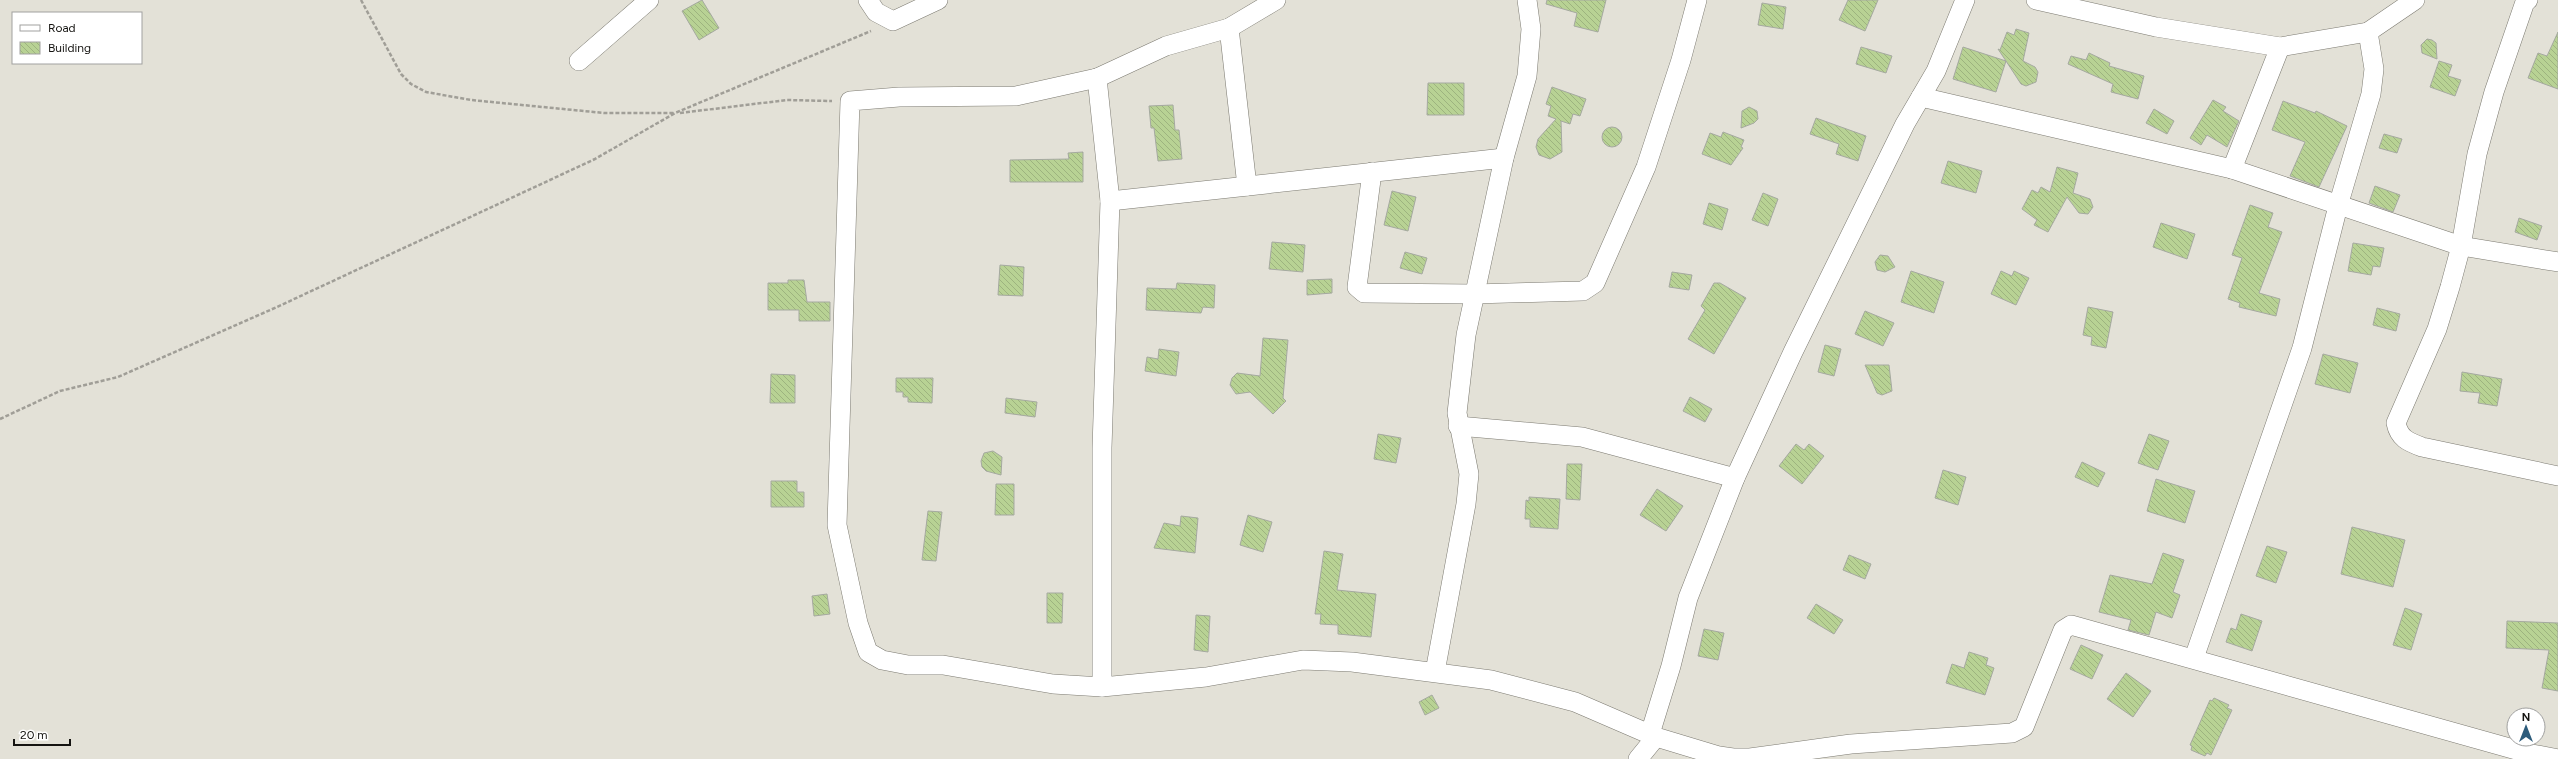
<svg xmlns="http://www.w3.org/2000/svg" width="2558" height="759" font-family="Figtree,sans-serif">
<defs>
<pattern id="building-back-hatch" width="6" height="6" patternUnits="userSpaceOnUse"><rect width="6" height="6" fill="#b8d294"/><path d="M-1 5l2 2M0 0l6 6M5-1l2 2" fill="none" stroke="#9db37f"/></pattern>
</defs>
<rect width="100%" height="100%" fill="#e3e1d7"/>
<g fill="url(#building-back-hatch)" stroke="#a5a9a0">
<path d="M702 0 719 28 699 40 682 11Z"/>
<path d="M1547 0H1606L1598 32 1574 26 1577 13 1546 4Z"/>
<path d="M1848 0H1878L1865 31 1839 20Z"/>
<path d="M1762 3 1786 7 1783 29 1758 25Z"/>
<path d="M2016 29 2029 33 2023 61 2035 67 2038 72 2036 82 2026 86 2021 84 2006 61 1996 92 1953 79 1963 47 2006 61 1998 49 2000 50 2007 32 2014 35Z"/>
<path d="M2558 32V89L2528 78 2538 53 2547 56Z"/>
<path d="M2427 39 2432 40 2436 43 2437 59 2422 53 2421 45Z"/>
<path d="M1861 47 1892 56 1886 73 1856 64Z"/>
<path d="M2089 53 2110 63 2109 66 2144 76 2138 99 2111 92 2113 84 2068 64 2071 56 2086 60Z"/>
<path d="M2439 61 2452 65 2448 76 2461 80 2455 96 2430 87Z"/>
<path d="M1428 83H1464V115H1427Z"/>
<path d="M1552 87 1586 99 1580 116 1573 114 1570 124 1561 121 1562 152 1550 159 1539 155 1536 147 1538 139 1556 119 1548 116 1551 106 1546 104Z"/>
<path d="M2213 100 2226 107 2223 111 2239 121 2227 147 2207 135 2201 145 2190 138Z"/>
<path d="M2283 101 2315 113 2316 111 2347 126 2319 187 2290 176 2305 142 2272 130Z"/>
<path d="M1173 105 1175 130H1179L1182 159 1158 161 1154 128H1151L1149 106Z"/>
<path d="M1749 107 1757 111 1758 119 1754 123 1741 128 1742 111Z"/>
<path d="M2154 109 2174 121 2167 134 2146 123Z"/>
<path d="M1816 118 1866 136 1858 161 1836 154 1839 144 1810 134Z"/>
<circle cx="1612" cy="137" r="10"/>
<path d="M1723 132 1744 140 1741 147 1743 148 1731 165 1702 154 1710 133 1721 137Z"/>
<path d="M2384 134 2402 139 2397 153 2379 148Z"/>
<path d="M1083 152V182H1010V160L1069 159 1068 153Z"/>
<path d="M1948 161 1982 171 1976 193 1941 183Z"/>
<path d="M2057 167 2078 173 2073 193 2090 199 2093 207 2088 214 2079 213 2067 197 2048 232 2034 225 2037 220 2022 209 2032 190 2038 193 2041 187 2050 192Z"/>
<path d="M2375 186 2400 195 2393 212 2369 203Z"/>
<path d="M1392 191 1416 197 1408 231 1384 225Z"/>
<path d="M1763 193 1778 199 1768 226 1752 220Z"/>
<path d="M1709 203 1728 209 1722 230 1703 224Z"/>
<path d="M2250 205 2273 213 2268 227 2282 232 2259 293 2280 299 2276 316 2239 307 2240 303 2228 299 2242 258 2232 255Z"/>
<path d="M2519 218 2542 226 2537 240 2515 232Z"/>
<path d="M2161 223 2195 234 2187 259 2153 247Z"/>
<path d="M1272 242 1305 245 1303 272 1269 269Z"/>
<path d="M2353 243 2384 248 2380 267 2373 266 2371 275 2348 271Z"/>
<path d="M1405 252 1427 258 1422 274 1400 268Z"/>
<path d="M1880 255 1888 256 1895 267 1885 272 1877 270 1875 262Z"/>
<path d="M1000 265 1024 267 1023 296 998 295Z"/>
<path d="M1911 271 1944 282 1934 313 1901 302Z"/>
<path d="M2001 271 2012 276 2014 271 2029 278 2016 305 1991 294Z"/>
<path d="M1672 272 1692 275 1689 290 1669 287Z"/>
<path d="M1332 279V293L1307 295V280Z"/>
<path d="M788 280H804L807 302H830V321H799V310H768V283H788Z"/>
<path d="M1177 283 1215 285 1214 308 1203 307 1201 313 1146 310 1147 288 1176 289Z"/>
<path d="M1714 283H1720L1746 298 1714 354 1688 339 1705 310 1701 306Z"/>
<path d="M2088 307 2113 312 2106 348 2091 345 2092 337 2083 335Z"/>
<path d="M2377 308 2400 314 2396 331 2373 325Z"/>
<path d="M1865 311 1894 323 1883 346 1855 334Z"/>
<path d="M1263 338 1288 340 1283 398 1286 401 1273 414 1250 392 1236 394 1230 385 1232 378 1237 373 1260 376Z"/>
<path d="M1825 345 1841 349 1834 376 1818 372Z"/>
<path d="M1159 349 1179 352 1176 376 1145 371 1147 357 1158 359Z"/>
<path d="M2323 354 2358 363 2350 393 2315 384Z"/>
<path d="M1865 365H1889L1892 391 1882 395 1877 393Z"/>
<path d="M2462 372 2502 379 2497 406 2478 403 2480 393 2460 391Z"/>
<path d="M771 374 795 375V403H770Z"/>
<path d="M896 378H933L932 403 908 402V397H903V392H896Z"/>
<path d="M1690 397 1712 409 1705 422 1683 411Z"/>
<path d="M1006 398 1037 402 1035 417 1005 413Z"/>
<path d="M1378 434 1401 438 1396 463 1374 459Z"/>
<path d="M2149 434 2169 441 2158 470 2138 463Z"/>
<path d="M1796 444 1804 450 1809 444 1824 456 1802 484 1779 466Z"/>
<path d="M993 451 1002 457 1001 475 986 471 982 467 981 461 984 453Z"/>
<path d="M2082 462 2105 473 2098 487 2075 477Z"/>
<path d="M1567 464H1582L1580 500 1566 499Z"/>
<path d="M1943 470 1966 477 1958 505 1935 498Z"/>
<path d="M2156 479 2195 491 2185 523 2147 511Z"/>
<path d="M771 481H797V492H804V507H771Z"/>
<path d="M996 484H1014V515H995Z"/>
<path d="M1657 489 1683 506 1666 531 1640 515Z"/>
<path d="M1529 497 1560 499 1558 529 1530 527V519H1525L1526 500 1529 501Z"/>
<path d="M928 511 942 512 936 561 922 560Z"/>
<path d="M1248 515 1272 522 1263 552 1240 545Z"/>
<path d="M1181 516 1198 518 1195 553 1154 548 1164 523 1180 526Z"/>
<path d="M2352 527 2405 540 2393 587 2341 574Z"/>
<path d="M2267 546 2287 552 2276 583 2256 576Z"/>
<path d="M1324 551 1343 554 1337 590 1376 594 1371 637 1338 634V625L1320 624 1321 614H1315Z"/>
<path d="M2163 553 2184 560 2173 592 2180 595 2172 618 2156 612 2149 635 2128 630 2131 620 2099 612 2110 575 2152 584Z"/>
<path d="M1849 555 1871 564 1865 579 1843 570Z"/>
<path d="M1047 593H1063L1062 623H1047Z"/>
<path d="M827 594 830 614 814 616 812 596Z"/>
<path d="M1816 604 1843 620 1834 634 1807 618Z"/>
<path d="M2405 608 2422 614 2411 650 2393 645Z"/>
<path d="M2241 614 2262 621 2252 651 2226 642 2231 628 2236 630Z"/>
<path d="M1196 615 1210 616 1208 652 1194 650Z"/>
<path d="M2507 621 2558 623V691L2542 688 2549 650 2506 648Z"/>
<path d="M1704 629 1724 633 1718 660 1698 656Z"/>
<path d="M2081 645 2103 655 2092 679 2070 669Z"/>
<path d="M1969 652 1988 658 1986 665 1994 668 1985 695 1946 683 1952 664 1964 668Z"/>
<path d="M2126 673 2151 691 2133 717 2107 699Z"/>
<path d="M1432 695 1439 708 1425 715 1419 702Z"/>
<path d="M2214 698 2229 705 2227 708 2232 710 2211 755 2207 753 2205 756 2191 750 2192 746 2190 745 2210 700 2212 701Z"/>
</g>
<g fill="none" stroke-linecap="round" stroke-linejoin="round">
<g stroke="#7c7a71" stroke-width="20">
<g id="minor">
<path d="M868 0 876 12 893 21 938 0"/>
<path d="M1276 0 1229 28 1166 46 1097 78 1016 96 899 97 850 101 837 525 858 623 868 652 882 660 908 665H943L1053 684 1102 687 1206 677 1303 660 1352 662 1491 680 1575 702 1656 737 1719 756 1733 758H1750L1851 744 2012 733 2024 727 2063 630 2071 625 2527 753 2558 759"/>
<path d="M2036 0 2156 27 2280 47 2368 32 2415 0"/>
<path d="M2528 0 2525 2 2494 92 2477 154 2461 246 2450 287 2437 329 2396 423C2399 438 2408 442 2422 447L2558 476"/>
<path d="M1229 28 1247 186"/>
<path d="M579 61 649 0"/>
<path d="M1097 78 1110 201 1102 448V687"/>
<path d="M1921 97 2232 169 2280 47"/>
<path d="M2232 169 2461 246 2558 262"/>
<path d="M1372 172 1357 287 1364 293 1474 294 1583 291 1595 283 1646 167 1681 60 1697 0"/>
<path d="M1110 201 1504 158"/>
<path d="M1458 426 1582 437 1735 478"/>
<path d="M2194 658 2302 348 2338 206 2371 94 2374 69 2368 32"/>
<path d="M1435 672 1466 504 1469 474 1457 413 1466 335 1504 158 1527 76 1531 29 1527 0"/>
<path d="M1650 734 1671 666 1688 598 1735 478 1793 352 1905 124 1936 71 1965 0"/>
<path d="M1638 759 1656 737"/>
</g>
</g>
<g stroke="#a09e97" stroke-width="2.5" stroke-dasharray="4 2" stroke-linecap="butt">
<path d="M361 0 401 74 411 84 426 92 471 100 604 113H675"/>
<path d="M680 113 787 100 832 101"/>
<path d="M0 419 60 391 118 377 277 307 595 159 675 113 871 31"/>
</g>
<use href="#minor" stroke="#fff" stroke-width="19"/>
</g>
<rect x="12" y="12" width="130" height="52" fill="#ffffff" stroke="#a1a1a0"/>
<rect x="20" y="25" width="20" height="6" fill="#ffffff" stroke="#a1a1a0"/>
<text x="48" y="32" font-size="12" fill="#151411">Road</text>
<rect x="20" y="42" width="20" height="12" fill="url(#building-back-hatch)" stroke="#a1a1a0"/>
<text x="48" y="52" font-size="12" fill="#151411">Building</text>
<g transform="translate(2526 727)"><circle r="19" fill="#ffffff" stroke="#a1a1a0"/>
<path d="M0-3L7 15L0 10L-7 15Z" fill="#2d5c7b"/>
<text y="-6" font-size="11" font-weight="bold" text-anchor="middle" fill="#151411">N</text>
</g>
<path d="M14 739v6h56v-6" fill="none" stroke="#151411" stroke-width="2"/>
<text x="20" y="739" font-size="12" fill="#151411" stroke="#ffffff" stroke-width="3" paint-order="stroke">20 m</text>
</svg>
